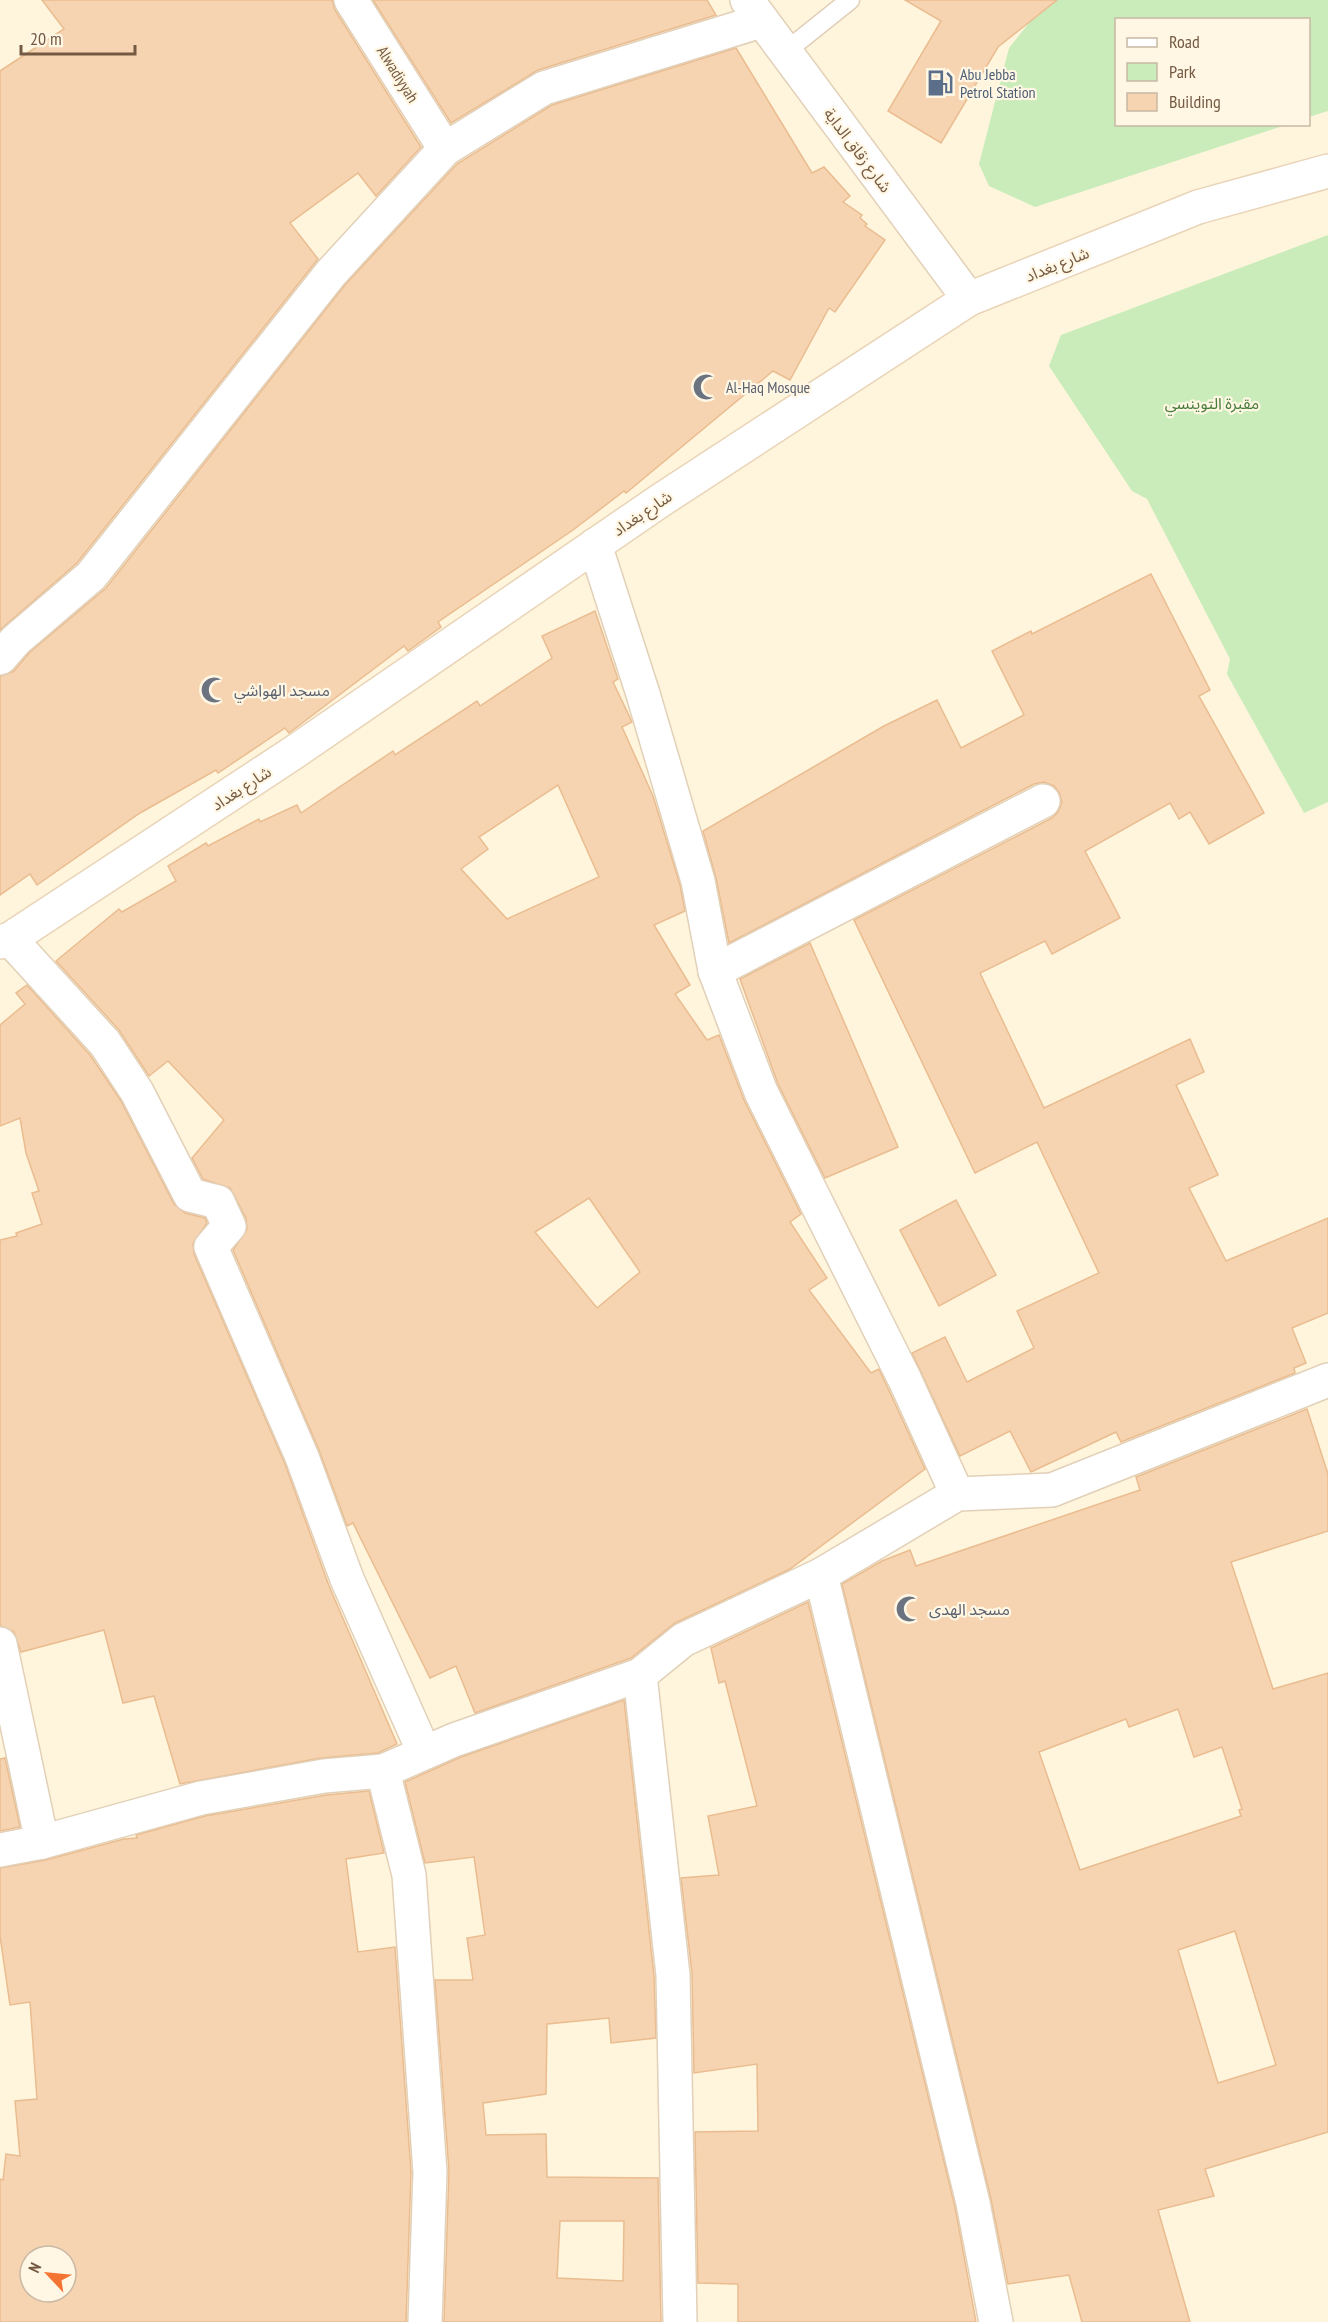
<svg xmlns="http://www.w3.org/2000/svg" width="1328" height="2322" font-family="'PT Sans Narrow','Noto Sans Arabic',sans-serif">
<rect width="100%" height="100%" fill="#fef5dc"/>
<g fill="#c9ecba">
<path d="M1027 0H1328V111L1309 117 1308 20H1116V124L1286 125 1035 207 989 186 979 164 1009 48 1032 19Z"/>
<path d="M1328 235V802L1304 813 1227 674 1230 659 1147 499 1132 491 1049 366 1061 335Z"/>
</g>
<g fill="#f6d4b1" stroke="#eabc90" stroke-width="1.5" fill-rule="evenodd">
<path d="M42 0H332L335 10 421 147 376 196 358 173 290 223 318 259 77 563 0 630V71L64 29Z"/>
<path d="M373 0H707L716 15 538 70 451 123Z"/>
<path d="M905 0H1057L998 47 941 143 888 111 941 21Z"/>
<path d="M736 48 812 173 824 167 850 196 843 202 862 215 860 218 867 224 865 226 885 240 835 312 829 308 790 380 773 371 626 493 624 491 573 530 438 622 441 627 408 651 404 646 289 733 285 728 218 773 216 770 140 813 37 885 30 874 0 895V676L14 671 29 653 106 588 345 285 457 164 552 105Z"/>
<path d="M1151 574 1210 690 1199 696 1264 813 1209 844 1190 812 1179 819 1170 803 1085 851 1120 918 1052 954 1045 941 980 973 1044 1108 1190 1039 1204 1072 1176 1085 1218 1175 1189 1188 1226 1261 1328 1218V1313L1292 1328 1306 1363 1294 1368 1295 1373 1121 1442 1116 1432 1031 1472 1010 1431 960 1456 912 1353 945 1337 967 1382 1034 1348 1017 1311 1099 1273 1037 1142 975 1173 854 920 1052 818 1058 812 1062 802 1059 792 1054 786 1044 782 1034 784 729 943 716 878 703 831 884 726 937 700 961 748 1024 715 992 651 1031 631 1032 634Z"/>
<path d="M595 611 618 679 613 682 632 722 622 727 653 796 680 885 685 911 654 925 690 985 675 994 707 1040 719 1035 744 1100 801 1214 790 1222 827 1278 809 1290 871 1373 879 1369 925 1469 790 1569 675 1623 631 1658 475 1713 456 1666 430 1678 353 1523 347 1526 319 1450 233 1250 247 1229 246 1218 230 1188 203 1179 192 1158 224 1120 168 1061 149 1076 119 1030 56 961 119 909 122 912 176 881 168 866 206 843 208 846 259 819 260 822 297 805 301 813 393 751 395 755 477 701 480 706 552 658 542 636ZM558 785 599 877 507 919 461 869 488 849 479 837ZM589 1198 640 1272 597 1308 535 1232Z"/>
<path d="M810 943 898 1147 825 1178 778 1084 740 979Z"/>
<path d="M27 985 90 1055 121 1101 174 1204 185 1213 205 1218 207 1223 193 1244 194 1254 285 1464 329 1586 397 1744 378 1753 321 1758 180 1784 154 1696 123 1703 104 1630 21 1652 14 1632 0 1626V1240L17 1236 16 1233 42 1224 32 1193 39 1191 26 1153 20 1118 0 1126V1025L25 1004 16 993Z"/>
<path d="M956 1200 996 1275 939 1306 900 1230Z"/>
<path d="M1307 1409 1328 1474V1531L1231 1562 1273 1689 1328 1673V2132L1205 2169 1214 2196 1158 2210 1190 2322H1082L1069 2275 1008 2284 991 2199 842 1584 882 1561 910 1550 916 1566 1140 1490 1136 1477ZM1178 1709 1194 1757 1222 1747 1242 1809 1239 1810 1241 1816 1080 1870 1039 1752 1126 1719 1129 1727ZM1235 1931 1276 2065 1218 2083 1178 1950Z"/>
<path d="M808 1602 955 2207 976 2322H738V2284L698 2283 695 2132 758 2131 757 2064 694 2073 692 1973 681 1878 719 1875 708 1816 757 1806 725 1681 719 1683 711 1648Z"/>
<path d="M624 1700 654 1976 656 2038 611 2043 609 2018 547 2024 546 2094 483 2103 486 2135 546 2134 547 2177 658 2178 661 2322H444L449 2171 435 1980H473L467 1938 485 1935 474 1857 425 1863 405 1782 461 1757ZM560 2221H624L623 2281 557 2278Z"/>
<path d="M5 1758 20 1827 0 1831V1759Z"/>
<path d="M369 1791 384 1853 346 1859 358 1952 395 1947 411 2172 406 2322H0V2179L3 2180 6 2154 20 2156 15 2101 37 2099 30 2002 10 2005 0 1936V1868L46 1860 124 1839 137 1838 136 1835 205 1816 326 1795ZM30 2256H66V2292H30Z"/>
</g>
<g fill="none" stroke-linecap="round" stroke-linejoin="round">
<g stroke="#e2d0b8" stroke-width="21">
<path id="service" d="M785 52 850 0"/>
</g>
<g stroke="#e2d0b8" stroke-width="36">
<g id="minor">
<path d="M351 0 445 149"/>
<path d="M747 0 969 299"/>
<path d="M595 545 643 694 698 881 715 971 761 1092 905 1380 957 1494"/>
<path d="M0 658 16 640 91 576 331 273 445 149 544 88 761 21"/>
<path d="M10 939 105 1043 137 1092 190 1195 218 1202 229 1226 211 1247 302 1457 347 1579 424 1752"/>
<path d="M715 971 1043 801"/>
<path d="M821 1575 973 2203 996 2322"/>
<path d="M0 1644 42 1842"/>
<path d="M640 1675 673 1975 680 2322"/>
<path d="M383 1771 409 1875 430 2172 425 2322"/>
<path d="M0 1850 42 1842 201 1798 324 1776 383 1771 454 1740 640 1675 683 1640 821 1575 957 1494 1052 1490 1328 1380"/>
</g>
</g>
<g stroke="#ead4b7" stroke-width="36">
<path id="secondary" d="M0 942 10 939 293 753 661 500 969 299 1198 207 1328 171"/>
</g>
<use href="#service" stroke="#fff" stroke-width="18"/>
<use href="#minor" stroke="#fff" stroke-width="33"/>
<use href="#secondary" stroke="#fff" stroke-width="33"/>
</g>
<defs>
<g id="fuel-bare" transform="scale(2.07)"><path d="M-5.5-6h7V0h2V4h1.3V-2.5L3-4.5l.8-.8L6-3V5H2.5V1h-1V6h-7ZM-4.2-4.7v3.2H.2V-4.7Z" fill="#5c6f8a" stroke="#fff7e4" stroke-width="2.5" paint-order="stroke"/></g>
<g id="mosque-bare" transform="scale(2.07)"><path d="M3.5-4.9A6 6 0 1 0 3.5 4.9A5 5 0 1 1 3.5-4.9Z" fill="#6b7280" stroke="#fff7e4" stroke-width="2.5" paint-order="stroke"/></g>
</defs>
<g fill-rule="evenodd">
<use href="#fuel-bare" x="940" y="83"/>
<use href="#mosque-bare" x="706" y="387"/>
<use href="#mosque-bare" x="214" y="690"/>
<use href="#mosque-bare" x="909" y="1609"/>
</g>
<g text-anchor="middle" stroke-width="4.5" stroke-linejoin="round" paint-order="stroke">
<g font-size="16" fill="#755a43" stroke="#fff7e4">
<text transform="translate(398 74) rotate(58)" y="6">Alwadiyyah</text>
<text transform="translate(858 150) rotate(53)" y="6">شارع زقاق الداية</text>
<text transform="translate(1057 264) rotate(-22)" y="6">شارع بغداد</text>
<text transform="translate(642 513) rotate(-34)" y="6">شارع بغداد</text>
<text transform="translate(241 788) rotate(-33)" y="6">شارع بغداد</text>
</g>
<g font-size="16" fill="#4e5e75" stroke="#fff7e4" text-anchor="start">
<text x="960" y="80">Abu Jebba<tspan x="960" dy="18">Petrol Station</tspan></text>
</g>
<g font-size="16" fill="#5b616d" stroke="#fff7e4" text-anchor="start">
<text x="726" y="393">Al-Haq Mosque</text>
<text x="234" y="696">مسجد الهواشي</text>
<text x="929" y="1615">مسجد الهدى</text>
</g>
<g font-size="16" fill="#477c3a" stroke="#fff7e4">
<text x="1212" y="409">مقبرة التوينسي</text>
</g>
</g>
<rect x="1115" y="18" width="195" height="108" fill="#fff7e4" stroke="#c8b8a4" stroke-width="1.5"/>
<rect x="1127" y="38" width="30" height="9" fill="#ffffff" stroke="#c8b8a4" stroke-width="1.5"/>
<text x="1169" y="48" font-size="18" fill="#755a43">Road</text>
<rect x="1127" y="63" width="30" height="18" fill="#c9ecba" stroke="#c8b8a4" stroke-width="1.5"/>
<text x="1169" y="78" font-size="18" fill="#755a43">Park</text>
<rect x="1127" y="93" width="30" height="18" fill="#f6d4b1" stroke="#c8b8a4" stroke-width="1.5"/>
<text x="1169" y="108" font-size="18" fill="#755a43">Building</text>
<g transform="translate(48 2274) rotate(296)"><circle r="28" fill="#fff7e4" stroke="#c8b8a4" stroke-width="1.5"/>
<path d="M0-4.5L10 22L0 15L-10 22Z" fill="#f47434"/>
<text y="-9" font-size="16" font-weight="bold" text-anchor="middle" fill="#755a43">N</text>
</g>
<path d="M21 45v9h114v-9" fill="none" stroke="#755a43" stroke-width="3"/>
<text x="30" y="45" font-size="18" fill="#755a43" stroke="#fff7e4" stroke-width="4.5" paint-order="stroke">20 m</text>
</svg>
